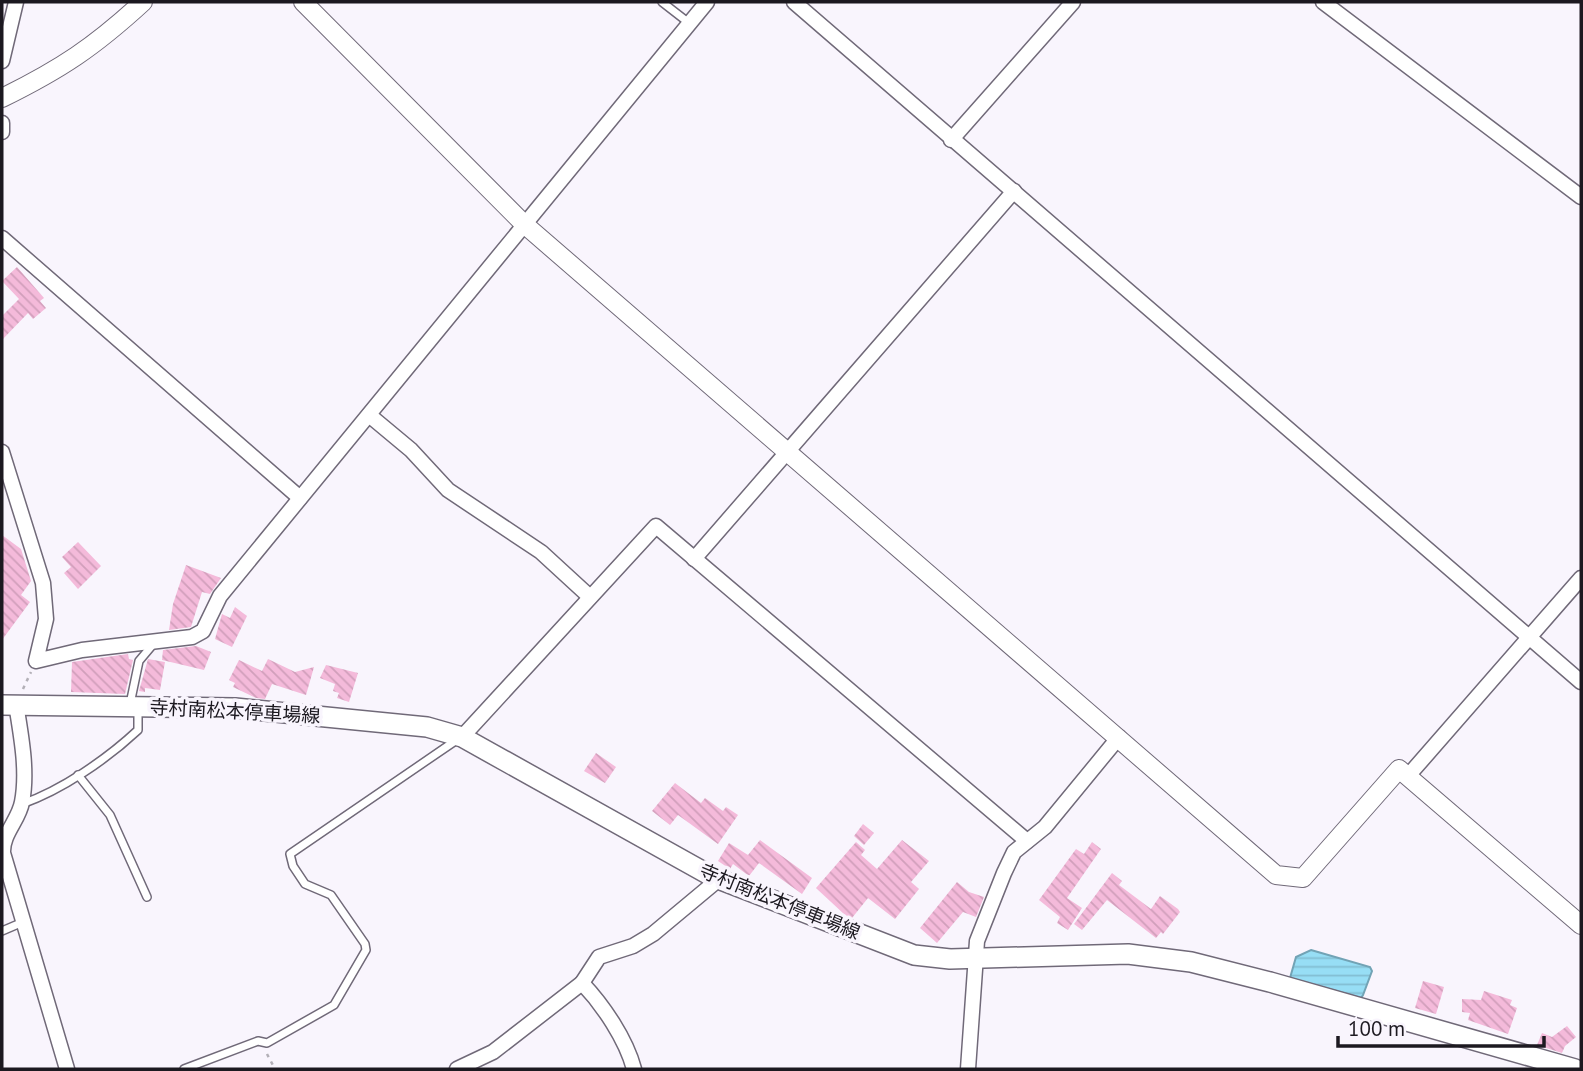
<svg xmlns="http://www.w3.org/2000/svg" width="1583" height="1071" font-family="'PT Sans','Noto Sans JP',sans-serif">
<defs>
<pattern id="water-rules" width="6" height="5" patternUnits="userSpaceOnUse" patternTransform="scale(1.75)"><rect width="6" height="5" fill="#97def5"/><path d="M0 2.5h6" fill="none" stroke="#82bed2"/></pattern>
<pattern id="building-back-hatch" width="6" height="6" patternUnits="userSpaceOnUse" patternTransform="scale(1.75)"><rect width="6" height="6" fill="#f4bada"/><path d="M-1 5l2 2M0 0l6 6M5-1l2 2" fill="none" stroke="#d19fbb"/></pattern>
</defs>
<rect width="100%" height="100%" fill="#f9f5fd"/>
<path fill="url(#water-rules)" stroke="#72a3b5" stroke-width="2" d="M1311 950 1370 967 1372 971 1363 995 1361 998 1290 978 1296 957Z"/>
<g fill="url(#building-back-hatch)">
<path d="M17 267 44 298 40 301 46 308 33 319 28 313 2 340V316L19 299 2 281Z"/>
<path d="M2 535 21 549 31 581 21 595 30 602 2 640Z"/>
<path d="M78 542 101 566 78 589 64 573 71 567 62 557Z"/>
<path d="M186 565 221 578 210 594 202 592 191 627 169 630 173 604Z"/>
<path d="M235 607 247 616 232 647 215 639 222 614 230 618Z"/>
<path d="M196 646 211 652 204 670 162 660 163 650Z"/>
<path d="M128 654 129 659 133 660 125 694 71 692 72 662Z"/>
<path d="M148 659 165 662 160 690 145 688V692L139 691Z"/>
<path d="M268 659 295 672 314 667 306 695 272 684 265 699 256 698 233 687 235 683 229 680 239 660 262 671Z"/>
<path d="M326 665 358 673 349 702 337 698 339 693 333 691 335 684 320 678Z"/>
<path d="M596 753 616 767 605 783 584 771Z"/>
<path d="M675 783 701 803 705 798 723 811 726 807 738 815 718 844 678 815 670 825 652 811Z"/>
<path d="M863 824 874 833 864 845 854 836Z"/>
<path d="M760 840 812 878 802 894 759 863 749 876 733 864 730 869 718 861 729 843 748 855Z"/>
<path d="M902 840 929 861 911 882 919 889 895 919 868 898 852 918 845 915 816 888 856 842 865 850 861 855 877 869Z"/>
<path d="M1092 842 1101 849 1067 898 1082 908 1068 930 1057 923 1060 917 1039 900 1076 849 1084 854Z"/>
<path d="M1112 873 1122 881 1119 885 1151 909 1160 896 1178 909 1180 912 1163 934 1161 932 1156 938 1107 900 1082 930 1074 924Z"/>
<path d="M957 882 969 892 984 897 976 917 963 912 937 943 920 928Z"/>
<path d="M1423 981 1444 987 1436 1014 1415 1008Z"/>
<path d="M1484 991 1512 1000 1510 1005 1517 1008 1508 1034 1468 1020 1470 1013 1462 1012V999L1481 1000Z"/>
<path d="M1567 1026 1576 1037 1565 1046 1562 1053 1537 1045 1542 1033 1552 1037Z"/>
</g>
<g fill="none" stroke-linecap="round" stroke-linejoin="round">
<g stroke="#706978" stroke-width="10">
<g id="service">
<path d="M662 2 689 23"/>
<path d="M130 704 139 661 155 642"/>
<path d="M78 775 110 815 147 897"/>
<path d="M22 804C62 790 107 759 138 730V710"/>
<path d="M2 931 23 922"/>
<path d="M184 1069 258 1041 267 1043 334 1005 366 950 365 944 331 895 305 884 293 866 290 854 458 739"/>
</g>
</g>
<g stroke="#706978" stroke-width="17">
<g id="minor">
<path d="M794 2 1581 682"/>
<path d="M1323 2 1581 197"/>
<path d="M2 61 16 2"/>
<path d="M2 123V132"/>
<path d="M951 140 1073 2"/>
<path d="M2 238 300 498"/>
<path d="M369 415 411 450 448 490 541 552 590 597"/>
<path d="M2 452 43 583 46 619 36 661 82 650 192 637 203 631 220 596 707 2"/>
<path d="M694 559 1014 191"/>
<path d="M16 704C21 735 28 771 22 802 19 820 2 834 3 853L67 1069"/>
<path d="M462 737 656 526 1027 841"/>
<path d="M1408 776 1581 578"/>
<path d="M582 983 599 957 633 946 653 934 719 879"/>
<path d="M457 1069 493 1052 582 983C603 1005 626 1039 634 1069"/>
<path d="M968 1069 977 941 1004 873 1014 852 1045 827 1119 737"/>
</g>
</g>
<g stroke="#706978" stroke-width="20">
<g id="tertiary">
<path d="M303 2 524 224 1276 875 1303 878 1399 769 1581 925"/>
<path d="M2 98C61 69 94 47 143 2"/>
</g>
</g>
<g stroke="#706978" stroke-width="22">
<path id="secondary" d="M2 705 235 708 427 727 462 737 713 877 914 955 950 959 1128 954 1191 962 1270 982 1575 1069"/>
</g>
<g stroke="#b3b0b7" stroke-width="2.5" stroke-dasharray="3.5 5" stroke-linecap="butt">
<path d="M23 689 31 672"/>
<path d="M267 1054 275 1069"/>
</g>
<use href="#service" stroke="#fff" stroke-width="7"/>
<use href="#minor" stroke="#fff" stroke-width="14"/>
<use href="#tertiary" stroke="#fff" stroke-width="18"/>
<use href="#secondary" stroke="#fff" stroke-width="19"/>
</g>
<g text-anchor="middle" stroke-width="7" stroke-linejoin="round" paint-order="stroke">
<g font-size="19" fill="#1c1920" stroke="#f9f5fd">
<text transform="translate(235 711) rotate(3)" y="7">寺村南松本停車場線</text>
<text transform="translate(780 901) rotate(22)" y="7">寺村南松本停車場線</text>
</g>
</g>
<rect width="1583" height="1071" fill="none" stroke="#1c1920" stroke-width="7"/>
<path d="M1338 1036v10h206v-10" fill="none" stroke="#1c1920" stroke-width="3.5"/>
<text x="1348" y="1036" font-size="21" fill="#1c1920" stroke="#f9f5fd" stroke-width="5" paint-order="stroke">100 m</text>
</svg>
